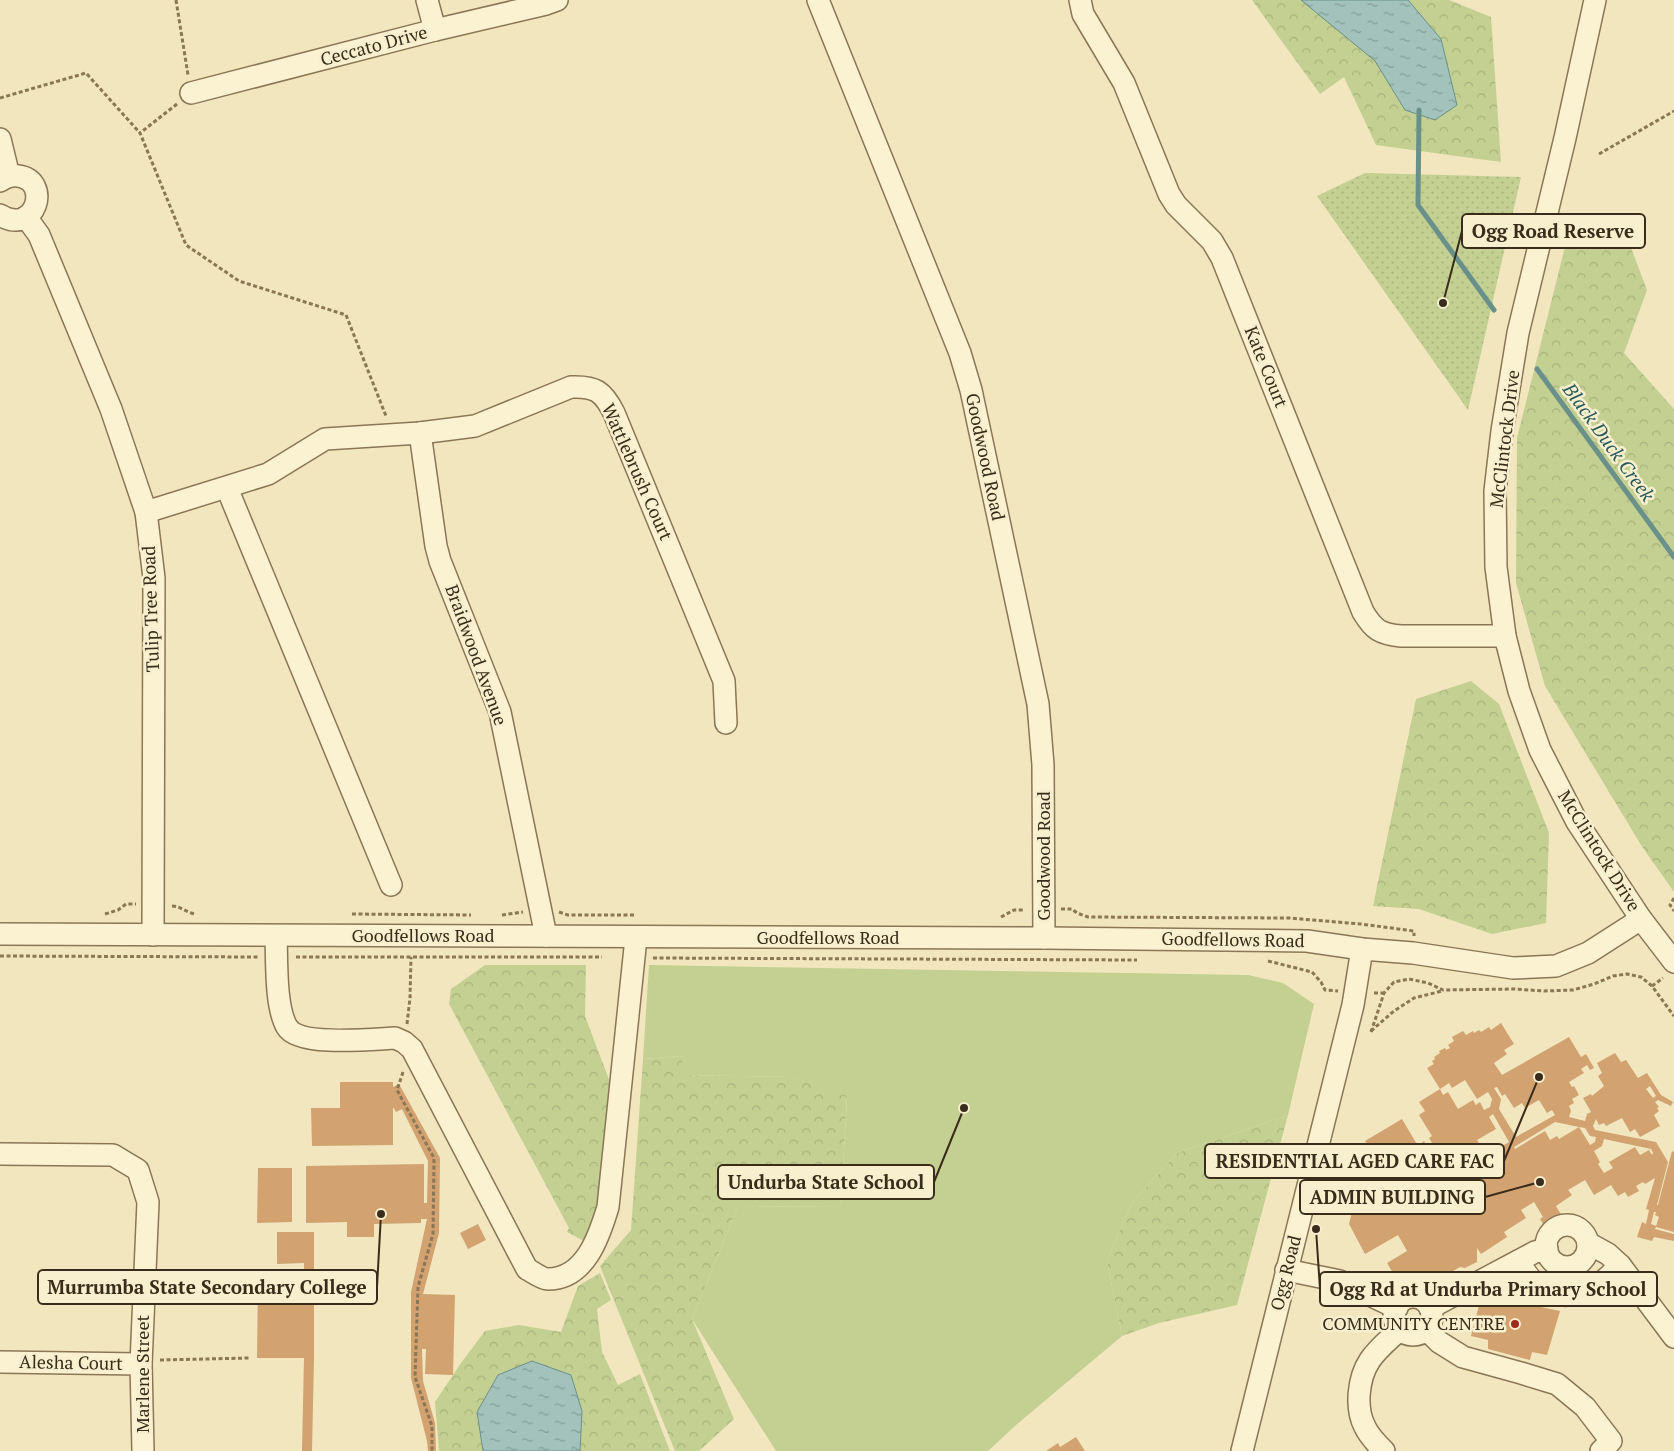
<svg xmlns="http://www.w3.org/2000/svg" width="1674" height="1451" font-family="'PT Serif',serif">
<defs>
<pattern id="forest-crowns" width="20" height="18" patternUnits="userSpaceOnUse" patternTransform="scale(1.25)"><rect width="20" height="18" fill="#c3d092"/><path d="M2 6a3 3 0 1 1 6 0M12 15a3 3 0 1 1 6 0" fill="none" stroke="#a8b37d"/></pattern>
<pattern id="park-dots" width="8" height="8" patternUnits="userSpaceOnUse" patternTransform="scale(1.25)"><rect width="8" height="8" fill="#c3d092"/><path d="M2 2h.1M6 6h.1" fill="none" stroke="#a8b37d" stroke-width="1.8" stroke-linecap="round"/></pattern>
<pattern id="water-ripples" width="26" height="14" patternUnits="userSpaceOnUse" patternTransform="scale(1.25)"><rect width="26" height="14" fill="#a2c2bb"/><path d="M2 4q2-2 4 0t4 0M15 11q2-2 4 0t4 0" fill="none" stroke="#859e97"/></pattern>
</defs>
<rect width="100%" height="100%" fill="#f1e6be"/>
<g fill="url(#forest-crowns)">
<path d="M1252 0H1449L1491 17 1501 162 1376 145 1344 77 1320 94Z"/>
<path d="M1583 221 1625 232 1647 290 1624 353 1674 409V892L1641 845 1545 686 1516 583 1517 438 1571 223Z"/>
<path d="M1471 681 1499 704 1549 833 1546 923 1492 934 1419 909 1373 906 1416 699Z"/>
<path d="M485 965H586L585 1016 611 1085 601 1209 584 1241 567 1232 569 1228 449 1004 451 989Z"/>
<path d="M683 1056 684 1075 793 1077 847 1095 841 1207 738 1206 692 1319 734 1419 699 1451H675L600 1266 631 1230 643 1059Z"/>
<path d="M1288 1115 1237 1305 1159 1323 1122 1336 1107 1261 1131 1204 1177 1153Z"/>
<path d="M600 1273 611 1300 597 1309 602 1352 618 1385 640 1374 670 1451H580L582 1411 498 1375 477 1412 483 1451H439L435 1402 461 1363 485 1331 519 1325 561 1332 578 1286Z"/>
</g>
<path fill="url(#park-dots)" d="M1365 173 1521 177 1468 410 1317 196Z"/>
<path fill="#c3d092" d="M649 965 1248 975 1283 983 1314 1004 1288 1115 1177 1153 1131 1204 1107 1261 1122 1336 1016 1425 988 1451H776L692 1319 738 1206 841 1207 847 1096 793 1077 683 1075 682 1056 643 1059Z"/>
<g fill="url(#water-ripples)" stroke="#69918a">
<path d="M1301 0H1408L1441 39 1457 105 1435 120 1405 110 1375 61Z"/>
<path d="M532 1361 571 1375 582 1411 580 1451H483L477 1412 498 1375Z"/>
</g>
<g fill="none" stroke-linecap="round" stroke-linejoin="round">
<g stroke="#69918a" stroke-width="5">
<path d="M1419 110 1418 205 1494 310"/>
<path d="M1537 369 1674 557"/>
</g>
</g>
<g fill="#d2a271" fill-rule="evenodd">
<path d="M1501 1023 1514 1044 1504 1050 1507 1054 1494 1063 1502 1075 1569 1037 1581 1057 1586 1054 1594 1068 1590 1070 1587 1065 1581 1069 1584 1073 1569 1082 1572 1087 1574 1086 1579 1095 1572 1099 1574 1103 1569 1106 1571 1111 1569 1117 1585 1121 1587 1114 1591 1112 1583 1098 1591 1094 1592 1096 1604 1086 1598 1076 1602 1073 1597 1063 1615 1053 1621 1062 1626 1060 1638 1078 1647 1073 1661 1095 1673 1102 1671 1106 1658 1100 1655 1102 1659 1107 1657 1108 1659 1111 1654 1115 1660 1126 1640 1137 1635 1129 1630 1132 1622 1118 1606 1126 1604 1123 1599 1125 1596 1119 1593 1126 1595 1130 1656 1142 1668 1162 1657 1205H1658L1672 1151 1674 1152V1232L1656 1227 1655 1229 1674 1234V1241L1654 1237 1652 1241 1637 1237 1642 1222 1646 1224 1649 1210 1646 1209 1655 1178 1645 1184 1643 1182 1636 1186 1639 1191 1628 1197 1625 1192 1618 1196 1611 1185 1594 1195 1585 1180 1568 1190 1572 1195 1556 1206 1565 1222 1548 1232 1540 1219 1543 1217 1534 1202 1521 1210 1526 1218 1504 1232 1507 1237 1481 1254 1477 1248V1262L1465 1268 1460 1267 1436 1281 1433 1276 1426 1281 1419 1272 1399 1283 1387 1263 1407 1251 1398 1235 1365 1254 1349 1224 1353 1208 1375 1196 1362 1174 1365 1164 1361 1156 1371 1150 1365 1141 1402 1119 1418 1146 1424 1141 1444 1173 1436 1177 1447 1195 1491 1169 1493 1157 1491 1153 1509 1142 1493 1114 1489 1117 1496 1129 1477 1140 1485 1154 1480 1157 1485 1165 1479 1169 1478 1167 1467 1173 1469 1175 1464 1178 1459 1169 1454 1172 1441 1151 1438 1153 1429 1138 1432 1136 1419 1115 1425 1111 1419 1102 1440 1089 1427 1068 1434 1064 1432 1061 1435 1059 1434 1057 1440 1053 1439 1051 1445 1048 1446 1050 1450 1048 1448 1045 1454 1041 1452 1037 1463 1031 1466 1035 1473 1031 1474 1033 1479 1030 1481 1032 1489 1027 1491 1030ZM1465 1080 1477 1099 1488 1092 1492 1099 1490 1107 1484 1110 1480 1102 1476 1105 1473 1100 1458 1109 1448 1092 1443 1095 1440 1089 1449 1083 1452 1088ZM1650 1086 1656 1096 1653 1098 1646 1089ZM1497 1087 1502 1096 1505 1094 1514 1108 1522 1103 1525 1108 1539 1100 1547 1113 1552 1110 1555 1115 1516 1137 1499 1109 1501 1099 1494 1088ZM1555 1122 1579 1127 1559 1139 1557 1136 1550 1140 1545 1131 1515 1149 1514 1147ZM1579 1127 1585 1128 1590 1136 1596 1137 1595 1142 1590 1145ZM1604 1139 1651 1149 1653 1153 1652 1155 1649 1150 1640 1155 1635 1147 1609 1162 1613 1168 1604 1173 1598 1164 1600 1162 1594 1151 1602 1146ZM1654 1212H1656L1655 1215 1659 1217 1656 1226 1651 1224Z"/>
<path d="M340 1082H393V1087L399 1084 440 1158 439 1233 423 1294 455 1295 453 1375 425 1374 426 1349H422L423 1381 435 1423 436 1451H428L427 1441 411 1378V1292L427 1219H421V1223L374 1224V1237H347V1222L306 1223V1166L424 1164V1203H427L428 1161 402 1109 396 1112 393 1107V1145L312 1146 311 1108H340Z"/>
<path d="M258 1168H292V1222L257 1223Z"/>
<path d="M478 1224 486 1240 468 1249 460 1233Z"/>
<path d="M277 1232H314V1358L312 1451H302L304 1358H257L258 1274H304V1263L277 1264Z"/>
<path d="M1482 1294 1560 1311 1547 1355 1532 1352 1530 1360 1488 1349V1340L1471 1336Z"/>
<path d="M1076 1437 1085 1451H1046L1058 1443 1060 1447Z"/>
</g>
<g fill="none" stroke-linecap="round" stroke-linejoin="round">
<g stroke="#8b7656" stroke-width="24">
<g id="minor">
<path d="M427 0 435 30"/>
<path d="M818 0 960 353 971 390 1038 704 1043 765 1044 938"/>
<path d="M1080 0 1083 14 1124 83 1169 194 1176 205 1212 241 1222 258 1363 612C1374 630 1380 634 1401 636H1505"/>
<path d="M1595 0 1565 138 1518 333 1502 431 1495 491 1496 567 1505 636 1519 691 1540 750 1577 822 1641 919 1674 962"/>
<path d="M191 93 435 30 546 4 557 0"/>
<path d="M0 139 9 176"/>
<path d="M0 181C6 177 11 175 18 176 52 180 36 237 0 215"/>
<path d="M26 217 39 235 111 409 146 512 154 578 153 935"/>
<path d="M420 433 436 546 440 561 500 712 546 936"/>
<path d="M227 488 391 885"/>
<path d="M146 512 268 474 325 439 420 433 475 426 571 387C595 386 603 391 614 413L724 681 726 723"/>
<path d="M0 934 1044 938 1307 941 1362 949 1413 953 1513 968 1556 966 1588 953 1641 919"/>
<path d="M276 936C277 960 275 1007 287 1027 299 1047 373 1039 395 1038L404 1042 412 1049 527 1269C533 1272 542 1279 548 1279 585 1279 599 1237 608 1207L636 938"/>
<path d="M0 1154 113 1155 138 1170 148 1202 141 1364 143 1451"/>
<circle cx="1567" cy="1246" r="21"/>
<path d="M1588 1243 1608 1254 1620 1265 1674 1337"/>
<path d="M1519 1261C1534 1291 1557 1303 1589 1290 1602 1285 1611 1274 1620 1265"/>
<path d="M1286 1270 1340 1281 1397 1308"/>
<circle cx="1413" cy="1316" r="19"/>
<path d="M1430 1308 1535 1252 1547 1249"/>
<path d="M1426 1329 1439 1342 1463 1357 1521 1373 1557 1384 1585 1407 1611 1441 1601 1451"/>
<path d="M0 1362 141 1364"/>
<path d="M1242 1451 1353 1005 1362 949"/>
<path d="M1384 1451C1377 1444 1369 1436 1365 1427 1355 1408 1358 1378 1370 1360 1378 1348 1390 1339 1400 1329"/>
</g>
</g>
<g stroke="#8b7656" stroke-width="3" stroke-dasharray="4 2.5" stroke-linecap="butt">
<path d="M176 0 188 75"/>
<path d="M0 98 86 73 140 133"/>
<path d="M177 104 140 133 186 245 239 281 346 315 386 416"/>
<path d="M1599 154 1674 111"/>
<path d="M1674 898 1670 905 1674 911"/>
<path d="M172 906C181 906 186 913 196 914"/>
<path d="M1061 909H1072L1077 913 1088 917 1289 918 1361 924 1414 931V936"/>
<path d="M559 912 568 915H635"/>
<path d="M105 914 118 910 126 904H136"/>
<path d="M352 914 471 915"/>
<path d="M502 915 523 912"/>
<path d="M1001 917 1014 910H1025"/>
<path d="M0 956 259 957"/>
<path d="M296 957H602"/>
<path d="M653 958 1137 960"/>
<path d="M1268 961 1312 972 1321 982 1325 990 1338 991"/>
<path d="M1652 986 1663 978"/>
<path d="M1374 993H1384"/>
<path d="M407 1024 410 998 411 957"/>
<path d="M1371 1031 1394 1011 1414 998 1442 991"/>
<path d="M1371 1032 1384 993 1394 982 1409 979 1428 983 1443 990 1514 989 1544 991 1573 990 1594 984 1613 976 1627 974 1641 977 1652 986 1674 1016"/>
<path d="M403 1072 397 1090 434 1158 433 1234 418 1287 415 1377 432 1426V1451"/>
<path d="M160 1360 250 1358"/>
</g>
<use href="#minor" stroke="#fbf2d2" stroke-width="21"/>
</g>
<circle fill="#9e2b21" stroke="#f8efce" stroke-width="2" cx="1515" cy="1324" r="5"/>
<g text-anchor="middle" stroke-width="5" stroke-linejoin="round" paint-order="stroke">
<g font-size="18" fill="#392c1b" stroke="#f8efce">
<text transform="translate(374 46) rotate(-15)" y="6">Ceccato Drive</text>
<text transform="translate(1266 367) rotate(68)" y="6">Kate Court</text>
<text transform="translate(1505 439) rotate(-83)" y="6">McClintock Drive</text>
<text transform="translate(985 457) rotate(78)" y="6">Goodwood Road</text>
<text transform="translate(637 472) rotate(66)" y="6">Wattlebrush Court</text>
<text transform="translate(151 609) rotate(-92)" y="6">Tulip Tree Road</text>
<text transform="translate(476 655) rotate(70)" y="6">Braidwood Avenue</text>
<text transform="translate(1599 851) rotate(58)" y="6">McClintock Drive</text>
<text transform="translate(1044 856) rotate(-90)" y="6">Goodwood Road</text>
<text x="423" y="942">Goodfellows Road</text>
<text x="828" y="944">Goodfellows Road</text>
<text transform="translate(1233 940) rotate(1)" y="6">Goodfellows Road</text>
<text transform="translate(1286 1273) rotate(-76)" y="6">Ogg Road</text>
<text transform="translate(71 1363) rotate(1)" y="6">Alesha Court</text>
<text transform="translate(143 1374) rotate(-90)" y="6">Marlene Street</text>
</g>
<g font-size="18" fill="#392c1b" stroke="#f8efce" text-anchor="end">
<text x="1505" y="1330">COMMUNITY CENTRE</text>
</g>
<g font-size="19" font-style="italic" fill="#29595a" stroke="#f8efce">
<text transform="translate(1609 442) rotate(54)" y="7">Black Duck Creek</text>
</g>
</g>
<path fill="none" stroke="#392c1b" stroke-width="2" d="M1443 303L1462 231M1539 1077L1504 1161M964 1108L934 1182M1540 1182L1485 1197M381 1214L377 1287M1316 1229L1320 1289"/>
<g fill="#392c1b" stroke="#f8efce" stroke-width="2">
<circle cx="1443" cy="303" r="5"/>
<circle cx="1539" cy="1077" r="5"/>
<circle cx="964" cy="1108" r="5"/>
<circle cx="1540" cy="1182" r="5"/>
<circle cx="381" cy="1214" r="5"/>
<circle cx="1316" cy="1229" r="5"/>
</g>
<g fill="#f8efce" stroke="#392c1b" stroke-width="2">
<rect x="1462" y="214" width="183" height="34" rx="5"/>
<rect x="1205" y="1144" width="299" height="34" rx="5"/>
<rect x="718" y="1165" width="216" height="34" rx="5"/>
<rect x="1300" y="1180" width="185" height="34" rx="5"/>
<rect x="38" y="1270" width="339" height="34" rx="5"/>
<rect x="1320" y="1272" width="337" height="34" rx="5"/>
</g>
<g font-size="19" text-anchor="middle" font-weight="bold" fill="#392c1b">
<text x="1553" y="238">Ogg Road Reserve</text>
<text x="1355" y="1168">RESIDENTIAL AGED CARE FAC</text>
<text x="826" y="1189">Undurba State School</text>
<text x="1392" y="1204">ADMIN BUILDING</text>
<text x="207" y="1294">Murrumba State Secondary College</text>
<text x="1488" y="1296">Ogg Rd at Undurba Primary School</text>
</g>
</svg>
